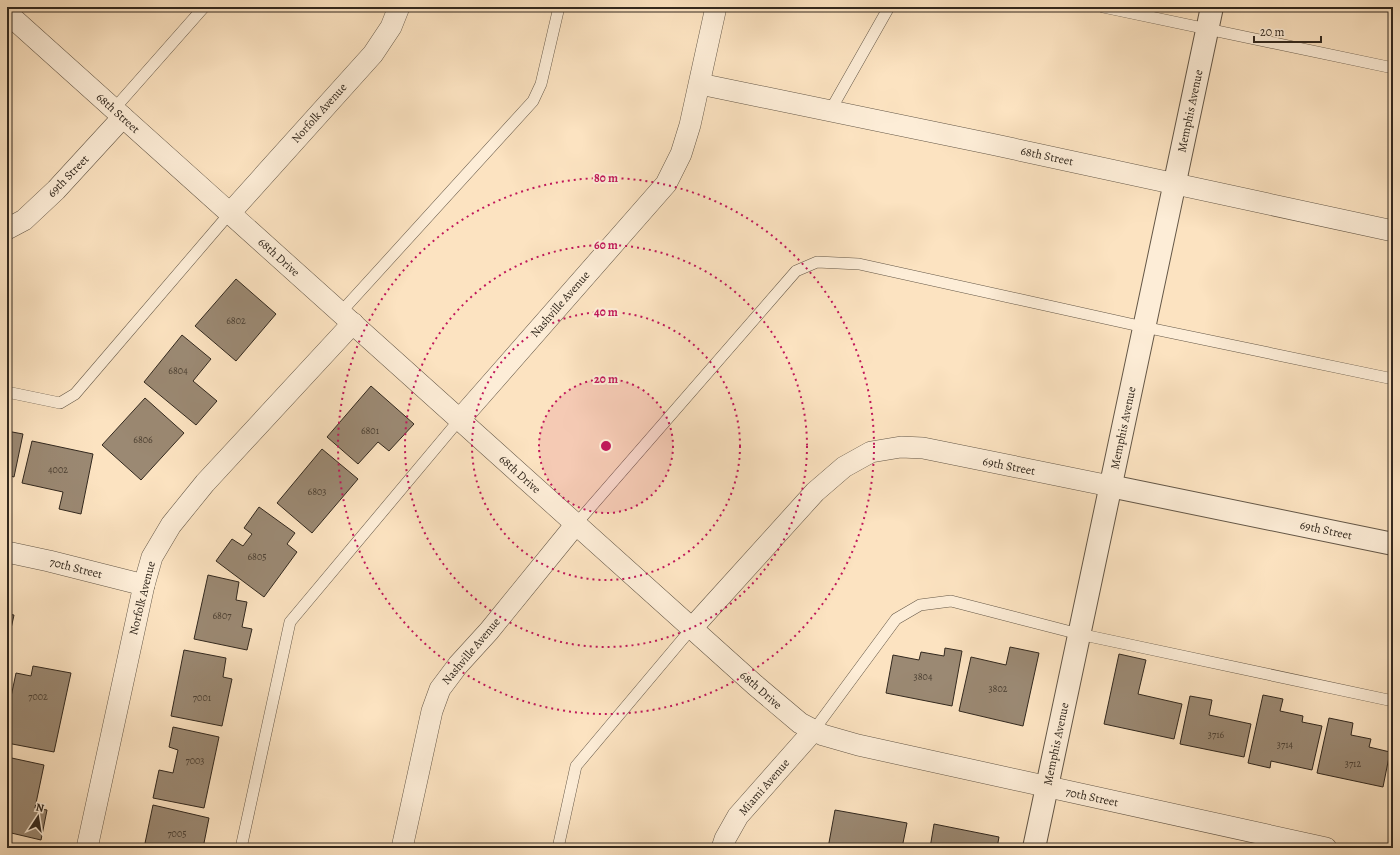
<svg xmlns="http://www.w3.org/2000/svg" width="1400" height="855" font-family="Alegreya,serif">
<rect width="100%" height="100%" fill="#fce3c1"/>
<filter id="stains"><feTurbulence type="fractalNoise" baseFrequency=".005" numOctaves="4"/><feColorMatrix values="0 0 0 0 .2 0 0 0 0 .09 0 0 0 0 .02 0 0 0 .5 -.17"/></filter>
<radialGradient id="worn" r=".72"><stop offset=".6" stop-color="#630" stop-opacity="0"/><stop offset="1" stop-color="#630" stop-opacity=".3"/></radialGradient>
<g fill="#9b8973" stroke="#32281e">
<path d="M236 279 276 314 236 361 195 326Z"/>
<path d="M182 335 211 359 193 381 217 401 196 425 144 382Z"/>
<path d="M371 386 414 424 389 451 378 442 358 464 327 437Z"/>
<path d="M145 398 184 433 141 480 102 445Z"/>
<path d="M7 431 23 434 14 477 7 475Z"/>
<path d="M32 441 93 454 81 514 59 509 63 492 22 483Z"/>
<path d="M322 449 358 479 312 533 277 503Z"/>
<path d="M259 507 295 533 287 544 297 552 264 597 216 561 232 539 243 546 252 534 244 528Z"/>
<path d="M208 575 239 582 236 600 247 602 242 627 252 629 247 650 194 639Z"/>
<path d="M7 614 14 615 7 647Z"/>
<path d="M1010 647 1039 653 1023 726 959 711 971 657 1006 665Z"/>
<path d="M945 648 962 651 952 706 886 693 893 655 919 660 921 652 944 656Z"/>
<path d="M184 650 226 658 223 677 232 679 222 726 171 716Z"/>
<path d="M1119 654 1146 660 1138 694 1182 704 1174 739 1104 724Z"/>
<path d="M33 666 71 673 54 752 7 743V716L16 673 31 676Z"/>
<path d="M1263 695 1283 699 1280 711 1303 716 1302 722 1322 726 1312 770 1271 761 1270 768 1248 763Z"/>
<path d="M1190 696 1212 700 1209 715 1251 724 1244 757 1180 744Z"/>
<path d="M1329 718 1353 723 1351 735 1371 739 1369 747 1390 752 1383 787 1317 773Z"/>
<path d="M173 727 219 737 204 808 153 798 159 770 173 773 178 750 169 747Z"/>
<path d="M7 757 44 765 35 808 47 810 41 840 7 832Z"/>
<path d="M1393 773V792L1389 791Z"/>
<path d="M153 805 209 818 203 848H144Z"/>
<path d="M835 810 907 823 902 848H828Z"/>
<path d="M934 824 999 837 997 848H930Z"/>
<path d="M7 845 23 848H7Z"/>
</g>
<g fill="none" stroke-linecap="round" stroke-linejoin="round">
<g stroke="#645747" stroke-width="12">
<g id="service">
<path d="M1103 7 1393 68"/>
<path d="M114 109 204 7"/>
<path d="M830 111 889 7"/>
<path d="M341 312 533 101 541 84 559 7"/>
<path d="M7 392 60 403 75 394 230 213"/>
<path d="M576 524 796 271 817 262 859 264 1144 327 1393 379"/>
<path d="M814 730 896 619 920 605 951 601 1079 634 1393 701"/>
<path d="M241 848 290 622 460 419"/>
<path d="M558 848 576 766 692 628"/>
</g>
</g>
<g stroke="#645747" stroke-width="22">
<g id="minor">
<path d="M7 13 755 685 800 723 823 735 858 745 1326 848"/>
<path d="M700 84 991 144 1393 231"/>
<path d="M230 213 373 54 391 27 399 7"/>
<path d="M7 229 24 220 56 190 123 117"/>
<path d="M460 419 666 184 681 154 690 125 716 7"/>
<path d="M7 552 49 561 144 585"/>
<path d="M692 628 815 492 844 467 871 452 901 447 923 448 1110 486"/>
<path d="M87 848 144 585 152 557 171 525 205 483 353 323"/>
<path d="M402 848 432 711 440 689 458 665 489 631 576 524"/>
<path d="M722 848 725 839 738 816 814 730"/>
</g>
</g>
<g stroke="#645747" stroke-width="24">
<g id="tertiary">
<path d="M1110 486 1393 544"/>
<path d="M1034 848 1212 7"/>
</g>
</g>
<use href="#service" stroke="#fdedd7" stroke-width="11"/>
<use href="#minor" stroke="#fdedd7" stroke-width="21"/>
<use href="#tertiary" stroke="#fdedd7" stroke-width="22"/>
</g>
<circle cx="606" cy="446" r="67" fill="#c2185b" fill-opacity=".12"/>
<g fill="none" stroke="#c2185b" stroke-width="2" stroke-dasharray="2 4">
<circle cx="606" cy="446" r="67"/>
<circle cx="606" cy="446" r="134"/>
<circle cx="606" cy="446" r="201"/>
<circle cx="606" cy="446" r="268"/>
</g>
<g text-anchor="middle" stroke-width="4" stroke-linejoin="round" paint-order="stroke">
<g font-size="10" fill="#4c4033">
<text x="236" y="324">6802</text>
<text x="178" y="374">6804</text>
<text x="370" y="434">6801</text>
<text x="143" y="443">6806</text>
<text x="58" y="473">4002</text>
<text x="317" y="495">6803</text>
<text x="257" y="560">6805</text>
<text x="222" y="619">6807</text>
<text x="923" y="680">3804</text>
<text x="998" y="692">3802</text>
<text x="38" y="700">7002</text>
<text x="202" y="701">7001</text>
<text x="1216" y="738">3716</text>
<text x="1285" y="748">3714</text>
<text x="195" y="764">7003</text>
<text x="1353" y="767">3712</text>
<text x="177" y="837">7005</text>
</g>
<g font-size="12" fill="#32281e" stroke="#fdedd7">
<text transform="translate(1190 111) rotate(-78)" y="4">Memphis Avenue</text>
<text transform="translate(118 113) rotate(42)" y="4">68th Street</text>
<text transform="translate(319 113) rotate(-48)" y="4">Norfolk Avenue</text>
<text transform="translate(1047 156) rotate(12)" y="4">68th Street</text>
<text transform="translate(68 176) rotate(-46)" y="4">69th Street</text>
<text transform="translate(279 257) rotate(42)" y="4">68th Drive</text>
<text transform="translate(560 304) rotate(-49)" y="4">Nashville Avenue</text>
<text transform="translate(1123 428) rotate(-78)" y="4">Memphis Avenue</text>
<text transform="translate(1009 466) rotate(11)" y="4">69th Street</text>
<text transform="translate(520 474) rotate(42)" y="4">68th Drive</text>
<text transform="translate(1326 530) rotate(12)" y="4">69th Street</text>
<text transform="translate(76 568) rotate(14)" y="4">70th Street</text>
<text transform="translate(142 598) rotate(-76)" y="4">Norfolk Avenue</text>
<text transform="translate(471 651) rotate(-50)" y="4">Nashville Avenue</text>
<text transform="translate(761 690) rotate(41)" y="4">68th Drive</text>
<text transform="translate(1056 744) rotate(-78)" y="4">Memphis Avenue</text>
<text transform="translate(764 787) rotate(-49)" y="4">Miami Avenue</text>
<text transform="translate(1092 797) rotate(12)" y="4">70th Street</text>
</g>
</g>
<circle cx="606" cy="446" r="6" fill="#c2185b" stroke="#fdedd7" stroke-width="2"/>
<g font-size="12" text-anchor="middle" font-weight="bold" fill="#c2185b" stroke="#fdedd7" stroke-width="4" stroke-linejoin="round" paint-order="stroke">
<text x="606" y="182">80 m</text>
<text x="606" y="249">60 m</text>
<text x="606" y="316">40 m</text>
<text x="606" y="383">20 m</text>
</g>
<rect width="1400" height="855" fill="none" stroke="#fce3c1" stroke-width="24"/>
<rect x="8" y="8" width="1384" height="839" fill="none" stroke="#32281e" stroke-width="2"/>
<rect x="12" y="12" width="1376" height="831" fill="none" stroke="#32281e"/>
<g transform="translate(38 817) rotate(12)" stroke="#fdedd7" stroke-width="3" paint-order="stroke">
<path d="M0-3L7 15L0 10L-7 15Z" fill="#32281e"/>
<text y="-6" font-size="11" font-weight="bold" text-anchor="middle" fill="#32281e">N</text>
</g>
<path d="M1254 36v6h67v-6" fill="none" stroke="#32281e" stroke-width="2"/>
<text x="1260" y="36" font-size="12" fill="#32281e" stroke="#fdedd7" stroke-width="3" paint-order="stroke">20 m</text>
<rect width="100%" height="100%" filter="url(#stains)"/>
<rect width="100%" height="100%" fill="url(#worn)"/>
</svg>
